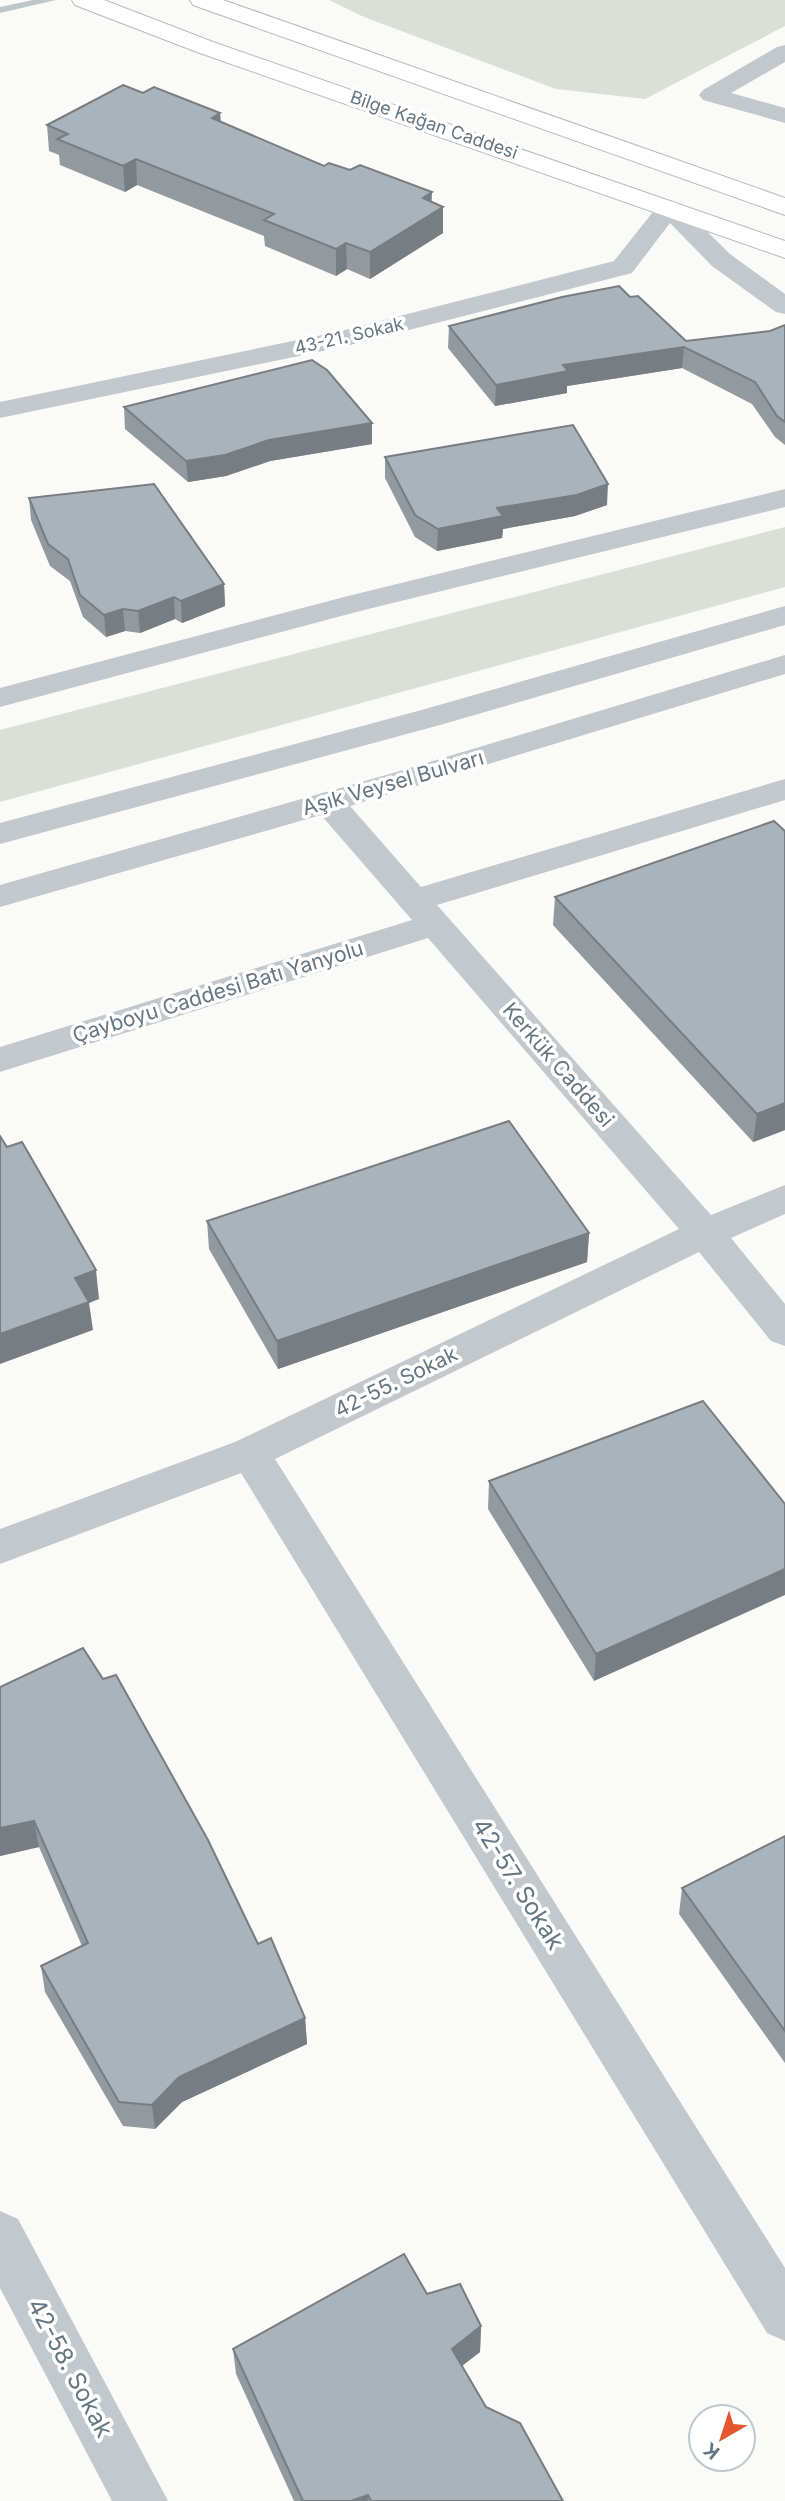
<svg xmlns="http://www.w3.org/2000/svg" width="785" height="2501" font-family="Inter,sans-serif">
<rect width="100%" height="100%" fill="#fafaf8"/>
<g fill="#dadfd7">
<path d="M329 0H785V26L645 99 556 89 364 17Z"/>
<path d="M785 527V587L0 802V730Z"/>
</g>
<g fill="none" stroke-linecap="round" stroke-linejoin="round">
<path fill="#bbc7cb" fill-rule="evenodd" d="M33 0H56L0 13V7Z"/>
<g stroke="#b5babe" stroke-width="2">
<g id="major">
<path d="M72 0H104L213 42 785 241V258L197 52 75 5Z"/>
<path d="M190 0H223L785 198V215L193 5Z"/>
</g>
</g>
<g fill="#c3c8cc" fill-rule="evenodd">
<path d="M785 45V62L731 93 785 108V123L703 100 699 95 703 90 777 47Z"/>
<path d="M669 200 678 203 730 254 785 294V314L776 312 712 266 670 223 632 273 342 347 0 418V402L341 331 614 261 660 203Z"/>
<path d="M785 489V507L364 610 0 707V688L344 597Z"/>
<path d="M785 606V625L440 725 0 844V823L418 711Z"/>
<path d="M785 655V674L350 806 421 887 785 779V800L437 905 711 1215 785 1185V1214L731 1238 785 1304V1346L771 1341 699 1252 275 1459 785 2268V2341L767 2333 241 1473 0 1564V1529L235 1442 679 1229 428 938 0 1072V1047L412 920 321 815 0 907V885L393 773Z"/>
<path d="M0 2211 18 2219 168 2501H112L0 2288Z"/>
</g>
<use href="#major" fill="#fff" fill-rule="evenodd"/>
</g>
<g fill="#929a9f">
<path d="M143 93 220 113 221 122 324 166 432 202 443 233 370 279 347 269 336 276 265 246 264 236 137 185 125 192 60 165 59 155 49 151 47 125Z"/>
<path d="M630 297 686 341 770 331 785 325V445L775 437 752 404 682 368 567 386V393L495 406 448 348 449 326Z"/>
<path d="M124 407 372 444 270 461 226 476 188 482 125 429Z"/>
<path d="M385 457 607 505 575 516 503 529 502 538 437 551 415 537 385 478Z"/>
<path d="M29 498 224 584 225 606 182 623 175 619 140 633 125 631 106 637 83 617 70 581 50 566 31 520Z"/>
<path d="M555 897 785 1130 753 1142 553 925Z"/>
<path d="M207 1221 589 1233 587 1262 278 1369 209 1249Z"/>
<path d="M703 1401 594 1681 488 1509 489 1481Z"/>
<path d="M0 1687 258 1944 305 2018 307 2044 182 2102 155 2129 123 2126 45 1992 41 1966 82 1946 39 1847 0 1856Z"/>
<path d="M785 1836V2063L679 1914 682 1888Z"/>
<path d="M427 2294 481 2326 480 2352 462 2366 486 2407 563 2501H294L236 2374 233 2349Z"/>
</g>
<g fill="#777d82">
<path d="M220 113 221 138 212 118Z"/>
<path d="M136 159 137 185 125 192 123 166Z"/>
<path d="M432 192 431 214 443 207V233L370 279V252L423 198Z"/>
<path d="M346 243 347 269 336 276V249Z"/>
<path d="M684 347 682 368 567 386V393L495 406 496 385 563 365Z"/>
<path d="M372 423V444L270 461 226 476 188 482 186 461 269 440Z"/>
<path d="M608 484 607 505 575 516 503 529 502 538 437 551 438 529 497 508Z"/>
<path d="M224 584 225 606 182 623 181 601Z"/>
<path d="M174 597 175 619 140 633 138 611Z"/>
<path d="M123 609 125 631 106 637 104 615Z"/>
<path d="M785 1103V1130L753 1142 757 1114Z"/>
<path d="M589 1233 587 1262 278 1369 277 1341Z"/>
<path d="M96 1270 99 1299 89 1303 93 1330 0 1364V1334L75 1278Z"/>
<path d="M785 1569V1595L594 1681 596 1654Z"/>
<path d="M34 1821 39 1847 0 1856V1828Z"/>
<path d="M305 2018 307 2044 182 2102 155 2129 152 2105 179 2077Z"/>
<path d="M481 2326 480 2352 451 2374 452 2349Z"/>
<path d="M368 2495V2501H351Z"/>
</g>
<g fill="#aab3b9" stroke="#777d82" stroke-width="2">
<path d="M123 85 143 93 154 87 220 113 212 118 324 166 329 163 350 170 360 165 432 192 423 198 443 207 370 252 346 243 336 249 264 220 274 214 136 159 123 166 57 139 68 134 47 125Z"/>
<path d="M619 286 630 297 638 296 686 341 770 331 785 325V422L777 416 755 382 684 347 563 365 568 371 496 385 449 326 562 297Z"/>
<path d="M312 360 327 370 372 423 269 440 225 455 186 461 124 407Z"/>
<path d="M573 425 608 484 577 495 497 508 503 516 438 529 415 515 385 457Z"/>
<path d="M154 484 224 584 181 601 174 597 138 611 123 609 104 615 80 595 68 559 48 544 29 498Z"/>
<path d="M774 821 785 831V1103L757 1114 555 897Z"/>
<path d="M509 1121 589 1233 277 1341 207 1221Z"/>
<path d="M0 1136 7 1147 22 1142 96 1270 75 1278 89 1302 0 1334Z"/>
<path d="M703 1401 785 1504V1569L596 1654 489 1481Z"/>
<path d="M83 1648 103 1679 116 1675 208 1840 258 1944 271 1938 305 2018 179 2077 152 2105 119 2102 41 1966 88 1943 34 1821 0 1828V1687Z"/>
<path d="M785 1836V2031L682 1888Z"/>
<path d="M404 2254 427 2294 460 2284 481 2326 452 2349 486 2407 520 2423 563 2501H371L368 2495 351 2501H303L233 2349Z"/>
</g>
<g text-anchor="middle" stroke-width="7" stroke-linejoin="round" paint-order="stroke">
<g font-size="18" fill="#657683" stroke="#fff">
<text transform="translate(434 125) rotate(19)" y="6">Bilge Kağan Caddesi</text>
<text transform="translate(349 336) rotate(-13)" y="6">43-21. Sokak</text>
</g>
<g font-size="21" fill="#657683" stroke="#fff">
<text transform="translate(393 783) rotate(-16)" y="7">Aşık Veysel Bulvarı</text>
<text transform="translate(218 992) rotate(-17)" y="7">Çayboyu Caddesi Batı Yanyolu</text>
<text transform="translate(558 1065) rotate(49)" y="7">Kerkük Caddesi</text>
<text transform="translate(396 1382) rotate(-26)" y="7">42-55. Sokak</text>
</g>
<g font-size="24" fill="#657683" stroke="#fff">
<text transform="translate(518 1884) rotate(58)" y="8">42-57. Sokak</text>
<text transform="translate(70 2368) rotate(62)" y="8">42-58. Sokak</text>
</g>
</g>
<g transform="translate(722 2438) rotate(219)"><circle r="33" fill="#ffffff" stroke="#c1c8cd" stroke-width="2"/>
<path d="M0-5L12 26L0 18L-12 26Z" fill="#e4572e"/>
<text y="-10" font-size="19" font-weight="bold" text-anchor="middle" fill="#657683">K</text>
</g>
</svg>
